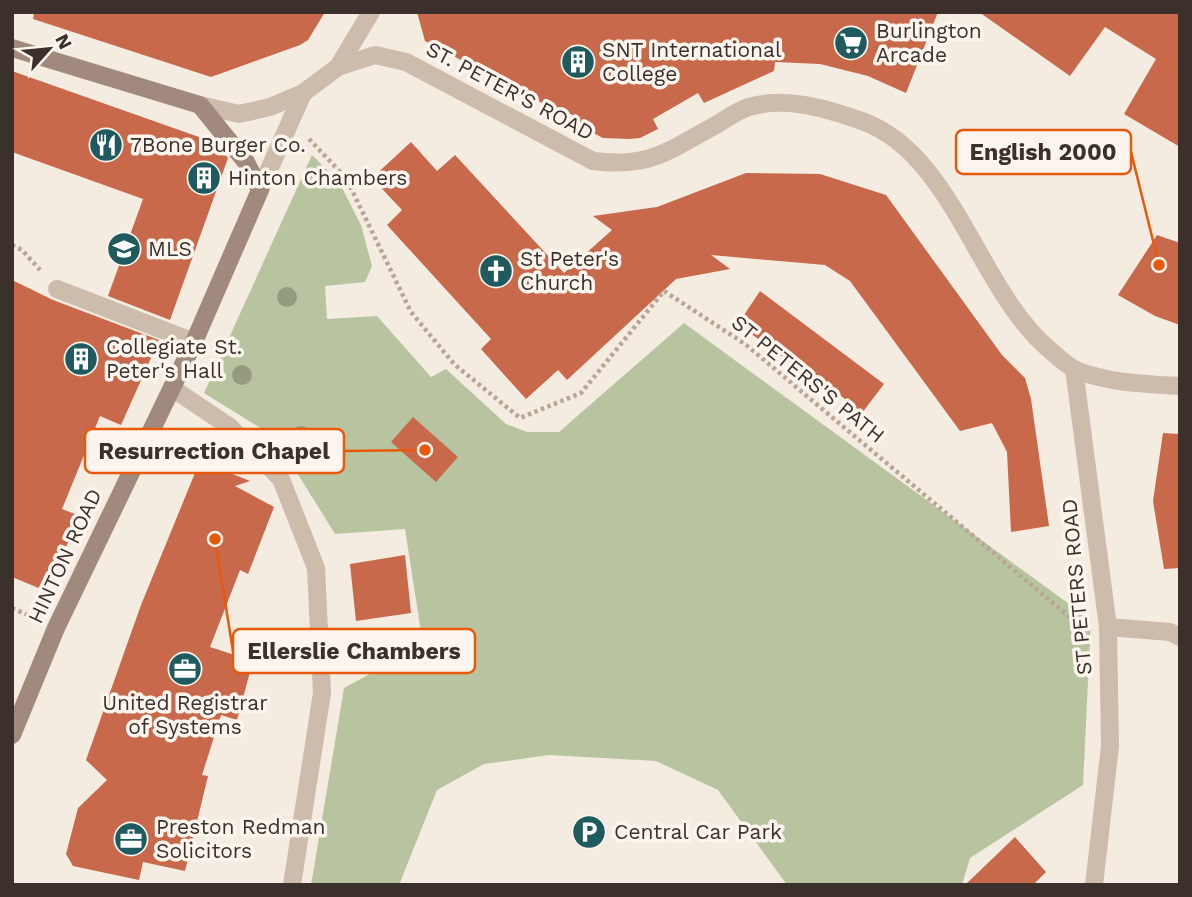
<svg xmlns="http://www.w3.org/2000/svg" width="1192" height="897" font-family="'Work Sans',sans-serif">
<rect width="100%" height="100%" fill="#f4ebe1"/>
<path fill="#b8c4a0" d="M312 155 339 182 361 225 372 266 365 282 325 286 327 319 377 316 431 377 446 369 506 424 527 432H559L684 323 1091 620 1083 785 970 858 962 885H787L718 790 656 761 549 755 484 764 437 790 399 885H311L344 688 423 645 405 529 335 534 299 476 259 427 204 393Z"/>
<g fill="#c8694b">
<path d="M34 12H325L308 40 300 45 211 77 33 19Z"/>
<path d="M417 12H938L906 93 868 76 820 64 775 62 774 71 704 103 698 93 653 119 658 129 640 138 629 139 603 138 584 128 571 114 561 113 425 41Z"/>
<path d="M979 12H1180V147L1124 114 1156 59 1105 27 1070 76Z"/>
<path d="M12 71 216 143 228 158 170 320 108 296 143 199 12 152Z"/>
<path d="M411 142 437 171 455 155 564 273 612 230 593 216 657 207 746 173 820 174 886 195 1002 355 1025 378 1031 399 1049 526 1011 532 1007 452 992 423 960 431 850 281 825 265 711 255 730 269 676 279 567 380 558 370 526 399 481 349 491 339 387 225 402 210 372 178Z"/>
<path d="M1157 235 1180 243V325L1155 316 1118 295Z"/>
<path d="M12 280 53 300 159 340 121 425 100 416 62 509 80 516 46 591 12 577Z"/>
<path d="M760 291 884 384 862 413 808 369 804 373 738 324Z"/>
<path d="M413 417 458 457 436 482 391 442Z"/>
<path d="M1163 433 1180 434V568L1164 569 1153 501Z"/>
<path d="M219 452 225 471 250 481 235 486 274 507 248 574 240 570 210 647 253 661 237 720 221 715 202 775 208 776 185 871 143 862 139 880 73 866 66 854 78 808 107 780 86 760 141 605 197 468 202 459Z"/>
<path d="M405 555 411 613 356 621 350 564Z"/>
<path d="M1015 837 1046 872 1033 885H965Z"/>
</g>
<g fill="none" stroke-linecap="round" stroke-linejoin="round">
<g stroke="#b9a596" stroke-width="4.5" stroke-dasharray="3.5 3.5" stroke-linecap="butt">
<path d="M309 139 346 178 411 312 454 364 520 418 581 393 664 291 745 344 1072 619 1079 608"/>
<path d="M12 245 22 250 40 270"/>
<path d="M12 608 34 618"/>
</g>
<path stroke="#cdbbac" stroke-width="18" d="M57 289 194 342"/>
<g stroke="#cdbbac" stroke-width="18">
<path d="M338 67 371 12"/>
<path d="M200 105 239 114 270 107 303 93 338 67 375 55 406 62 593 161C652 168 667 151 716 125 726 119 738 110 749 107 786 96 828 109 862 121 954 154 978 291 1051 351 1058 357 1067 366 1076 370 1108 383 1145 384 1180 386"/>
<path d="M260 190 303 93"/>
<path d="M1074 369 1108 627 1110 746 1094 885"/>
<path d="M172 388 230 427 281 479 316 568 322 693 292 885"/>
<path d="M1108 627 1170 632 1180 637"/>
</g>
<path stroke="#a18a7d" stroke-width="18" d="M12 48 200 105 246 162 260 190 194 342 56 628 12 735"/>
</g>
<g fill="#969b7f">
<circle cx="287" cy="297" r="10"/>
<circle cx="242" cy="375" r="10"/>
<circle cx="301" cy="436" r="10"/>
</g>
<defs>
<g id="supermarket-disc" transform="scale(1.75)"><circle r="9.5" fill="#1f5a5e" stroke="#fbf5ee"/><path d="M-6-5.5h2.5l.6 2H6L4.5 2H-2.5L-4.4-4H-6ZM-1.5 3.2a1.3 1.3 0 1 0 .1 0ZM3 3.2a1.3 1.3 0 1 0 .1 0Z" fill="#fff"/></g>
<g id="building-disc" transform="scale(1.75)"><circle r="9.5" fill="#1f5a5e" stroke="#fbf5ee"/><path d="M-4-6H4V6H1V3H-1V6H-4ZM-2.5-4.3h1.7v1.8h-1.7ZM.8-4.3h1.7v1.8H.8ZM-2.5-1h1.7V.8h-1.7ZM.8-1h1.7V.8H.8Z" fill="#fff"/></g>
<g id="restaurant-disc" transform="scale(1.75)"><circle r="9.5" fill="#1f5a5e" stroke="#fbf5ee"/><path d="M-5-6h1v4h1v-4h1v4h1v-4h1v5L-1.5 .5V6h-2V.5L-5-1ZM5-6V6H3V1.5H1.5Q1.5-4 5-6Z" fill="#fff"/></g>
<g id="school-disc" transform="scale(1.75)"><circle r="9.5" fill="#1f5a5e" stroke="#fbf5ee"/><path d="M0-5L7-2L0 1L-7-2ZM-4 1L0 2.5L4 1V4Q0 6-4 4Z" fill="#fff"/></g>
<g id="church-disc" transform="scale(1.75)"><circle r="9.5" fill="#1f5a5e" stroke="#fbf5ee"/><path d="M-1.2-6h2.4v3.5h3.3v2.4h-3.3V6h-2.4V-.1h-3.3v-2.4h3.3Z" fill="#fff"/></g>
<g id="office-disc" transform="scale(1.75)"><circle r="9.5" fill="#1f5a5e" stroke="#fbf5ee"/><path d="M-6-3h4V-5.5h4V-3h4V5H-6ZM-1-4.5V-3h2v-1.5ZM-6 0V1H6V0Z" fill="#fff"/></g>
<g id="parking-disc" transform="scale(1.75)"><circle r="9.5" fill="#1f5a5e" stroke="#fbf5ee"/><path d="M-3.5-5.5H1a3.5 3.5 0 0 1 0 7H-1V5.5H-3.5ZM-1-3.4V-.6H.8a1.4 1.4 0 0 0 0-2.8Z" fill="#fff"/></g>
</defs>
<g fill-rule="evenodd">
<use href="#supermarket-disc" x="851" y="43"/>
<use href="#building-disc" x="578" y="62"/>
<use href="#restaurant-disc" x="106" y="145"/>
<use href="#building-disc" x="204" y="178"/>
<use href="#school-disc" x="124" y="249"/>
<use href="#church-disc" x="496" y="271"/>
<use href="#building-disc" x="81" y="359"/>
<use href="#office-disc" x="185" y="669"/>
<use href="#parking-disc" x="589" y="832"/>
<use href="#office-disc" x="131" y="839"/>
</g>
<g text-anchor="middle" stroke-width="7" stroke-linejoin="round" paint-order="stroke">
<g font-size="21" fill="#3b302b" stroke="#fbf5ee" text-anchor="start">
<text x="876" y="38">Burlington<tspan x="876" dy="24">Arcade</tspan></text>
<text x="602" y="57">SNT International<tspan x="602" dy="24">College</tspan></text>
<text x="130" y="152">7Bone Burger Co.</text>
<text x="228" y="185">Hinton Chambers</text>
<text x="148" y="256">MLS</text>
<text x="520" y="266">St Peter's<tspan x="520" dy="24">Church</tspan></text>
<text x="106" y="354">Collegiate St.<tspan x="106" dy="24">Peter's Hall</tspan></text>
<text x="185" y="710" text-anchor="middle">United Registrar<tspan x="185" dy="24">of Systems</tspan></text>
<text x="156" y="834">Preston Redman<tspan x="156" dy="24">Solicitors</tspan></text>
<text x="614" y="839">Central Car Park</text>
</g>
<g font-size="21" fill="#3b302b" stroke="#fbf5ee">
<text transform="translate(510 91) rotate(28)" y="7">ST. PETER'S ROAD</text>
<text transform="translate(808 379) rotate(39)" y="7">ST PETERS'S PATH</text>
<text transform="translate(65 556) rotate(-65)" y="7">HINTON ROAD</text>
<text transform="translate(1077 587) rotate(-95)" y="7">ST PETERS ROAD</text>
</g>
</g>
<path fill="none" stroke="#e8590c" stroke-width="2.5" d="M1159 265L1131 152M425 450L344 451M215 539L233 651"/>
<g fill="#e8590c" stroke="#fbf5ee" stroke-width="2.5">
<circle cx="1159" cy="265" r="7"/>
<circle cx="425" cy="450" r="7"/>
<circle cx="215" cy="539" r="7"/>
</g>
<g fill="#fbf5ee" stroke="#e8590c" stroke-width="2.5">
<rect x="956" y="130" width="175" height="44" rx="7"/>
<rect x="85" y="429" width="259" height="44" rx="7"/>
<rect x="233" y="629" width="242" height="44" rx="7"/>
</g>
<g font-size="23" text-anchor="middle" font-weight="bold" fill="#3b302b">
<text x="1043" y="160">English 2000</text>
<text x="214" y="459">Resurrection Chapel</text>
<text x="354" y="659">Ellerslie Chambers</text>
</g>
<rect width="1192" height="897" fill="none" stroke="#3b302b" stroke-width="28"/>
<g transform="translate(49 49) rotate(63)" stroke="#fbf5ee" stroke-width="5" paint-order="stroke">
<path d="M0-5L12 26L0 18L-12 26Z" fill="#3b302b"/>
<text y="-10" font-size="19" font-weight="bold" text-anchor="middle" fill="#3b302b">N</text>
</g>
</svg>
